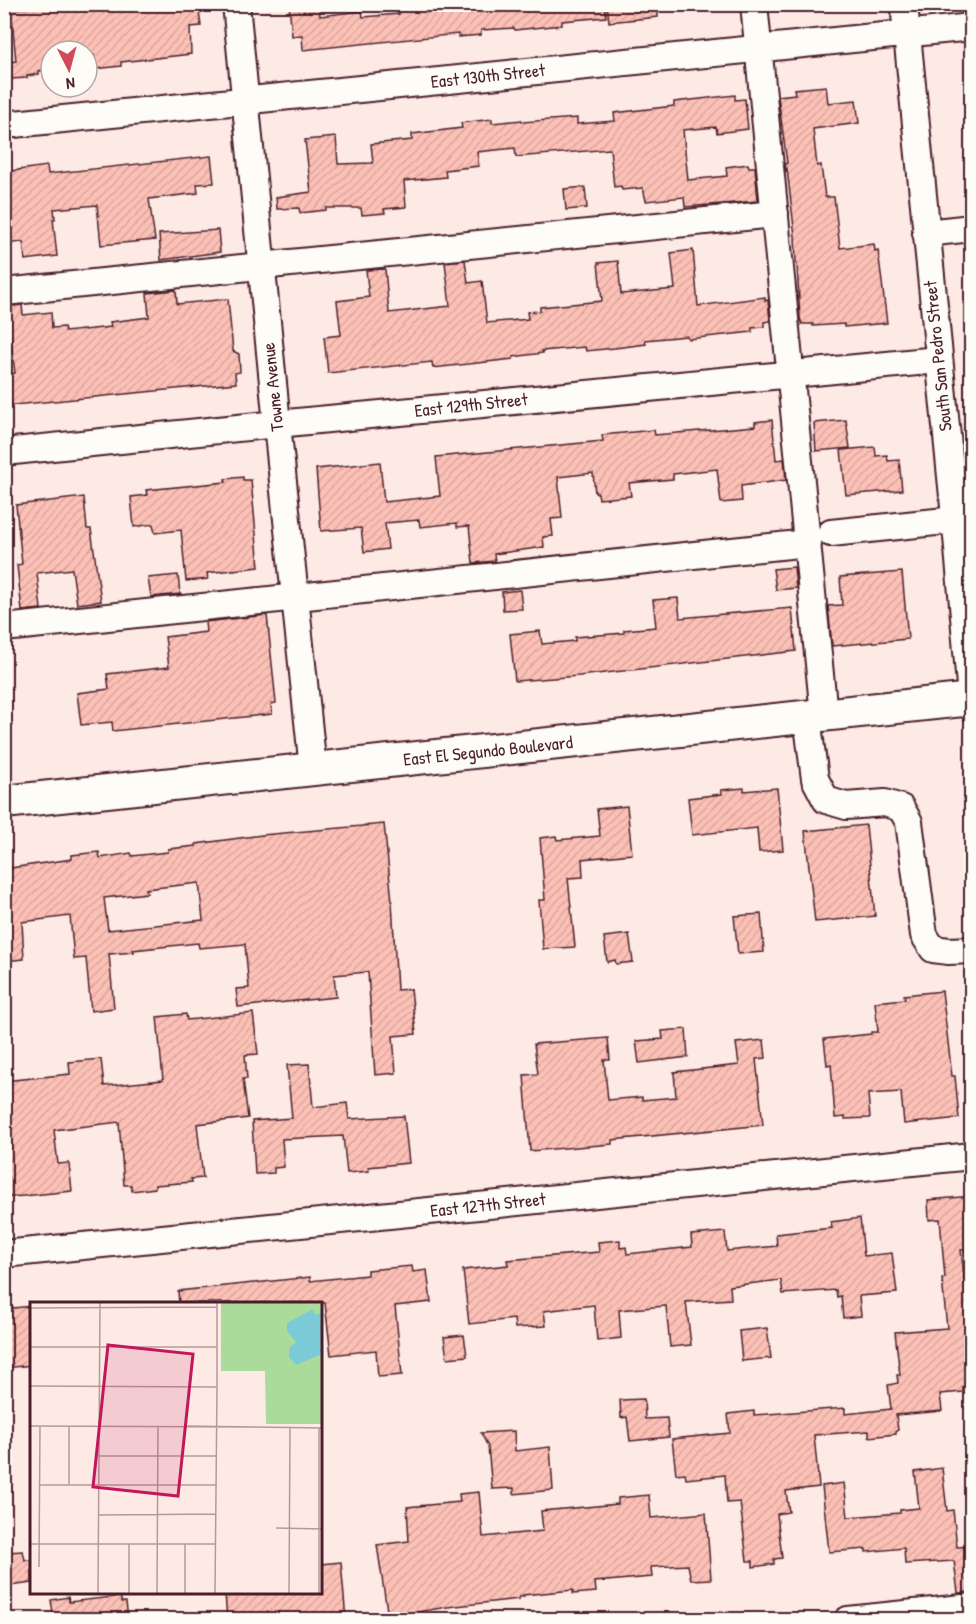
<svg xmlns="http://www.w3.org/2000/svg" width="976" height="1624" font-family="'Patrick Hand',sans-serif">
<defs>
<pattern id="building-hatch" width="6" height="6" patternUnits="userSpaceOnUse" patternTransform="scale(1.5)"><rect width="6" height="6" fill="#fcc1b6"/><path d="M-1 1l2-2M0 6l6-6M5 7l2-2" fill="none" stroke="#daa59d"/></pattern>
</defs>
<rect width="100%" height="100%" fill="#fdeae4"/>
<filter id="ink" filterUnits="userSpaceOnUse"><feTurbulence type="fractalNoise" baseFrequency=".0167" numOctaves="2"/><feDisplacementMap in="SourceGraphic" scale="12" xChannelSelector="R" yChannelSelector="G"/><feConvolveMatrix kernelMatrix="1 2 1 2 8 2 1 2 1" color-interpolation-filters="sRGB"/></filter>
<g filter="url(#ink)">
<g fill="url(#building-hatch)" stroke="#4a1f2b" stroke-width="1.5" fill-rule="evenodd">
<path d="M42 4H198L201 26 190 27 191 54 121 62V66L95 69 94 55 87 56V51H51V69L39 71V74L27 76V78L10 79 9 62 16 61 11 9 42 6Z"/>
<path d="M289 4H319L320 16 362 11 363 17 399 14V4H605L606 17 562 21V25L515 30 514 28 481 30V35L458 37V34L303 50 302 35 292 36Z"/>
<path d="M607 4H658V17L609 22Z"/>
<path d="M826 86 828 103 856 100 859 123 813 129 817 166 821 165 825 197H834L840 248 874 244 875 251 878 250 887 323 844 327V324L813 326V324H802L800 318 797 263H796L795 236 787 169 786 171 785 164 787 163 778 96 795 94 794 89Z"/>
<path d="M735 95V100L745 99 748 129 717 133 716 127 683 130 688 180 727 176 726 167 748 164 749 167H755L758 201 685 207 684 197 646 201 643 188 622 190 621 186 614 187 610 149 516 157 515 148 477 152 479 166 445 170 446 177 404 181 406 207 384 209 385 213 362 215 361 208H326V210L300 213 299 208 277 209 276 197 311 192 305 140 336 137 338 164 373 163 371 144 412 140V134L462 128 461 123 492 119V123L522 120V122L577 118V124L615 121 614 113 674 106V102Z"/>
<path d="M211 156 214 183 197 184 198 193 149 199 155 240 101 245 97 205 54 209 55 219H53L57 256 25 260 23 242 4 244V172L47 166 48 174Z"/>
<path d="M585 187 587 208 566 210 564 189Z"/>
<path d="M218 230 220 252 161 260 159 234Z"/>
<path d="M693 250 698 306 765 297V301L768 300 770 321 764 322V327L752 328V332L688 339 687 336 645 340 646 344 615 348 586 351 585 347 542 351 543 353 513 357V359L433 368 432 362 328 373 324 337 341 335 337 301 369 297 366 270 385 269 389 313 450 306 445 262 465 260 468 283 482 281 487 323 528 319 527 312 540 311V307L602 301 598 263 618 261 621 294 675 289 671 253Z"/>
<path d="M176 290 177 304 228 299 233 351 239 354 240 372 235 373 236 383 4 406V374L15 373 10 334H4V307L22 305 23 315 51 312 52 328 64 327 65 332 111 327 110 322 149 317 147 293Z"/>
<path d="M772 420 776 460 784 459 786 480 741 486 742 501 721 503 717 469 673 474V479L629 483 631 496 599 499 598 493H595L593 473 558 477 562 518 551 519 553 536 543 537 544 547 494 554 495 561 473 563 469 526 457 527V523L420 527 419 520 385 523 388 549 364 552 361 528 321 531 316 469 380 462 384 502 440 496 436 457 603 441 602 435 654 430 655 435 755 426V422Z"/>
<path d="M846 420 850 448 816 451 814 423Z"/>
<path d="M875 447 876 456 887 455 888 461 899 460 902 490 846 495 841 450Z"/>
<path d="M243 477V480H251L259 567 207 573 208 579 186 581 181 530 155 533 153 524 134 527 131 497 147 495 146 490 226 482 225 479Z"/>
<path d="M84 497 87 529H91L101 601 77 604 72 569 37 573 41 609 22 611 17 565 22 564 16 505Z"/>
<path d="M794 567 796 588 776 590 773 569Z"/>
<path d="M902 572 908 639 832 646 828 606 842 605 840 577Z"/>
<path d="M178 575 180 594 151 597 148 578Z"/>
<path d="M520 590 522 609 503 610 502 592Z"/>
<path d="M678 598 680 618 792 608 796 651 579 676 515 681 510 634 540 631 542 644 575 641V637L624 633V630L656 627 653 600Z"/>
<path d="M267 615 276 703 271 704 272 714 113 731 112 722 81 725 77 693 109 689 107 674 169 667 165 637 206 632 205 622Z"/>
<path d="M744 788V791L777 788 783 850 759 852 757 828 692 835 688 798 722 794 721 790Z"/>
<path d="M627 806 632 854 582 859 583 877 568 878 575 947 543 949 539 900H545L540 838 556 836 557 840 600 836 597 809Z"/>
<path d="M384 824 392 901 397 990 411 989 416 1034 393 1036 396 1073 375 1075 368 972 334 975 336 997 238 1007 236 989 249 988 245 944 199 948 198 943 133 950 134 952 109 954 114 1008 91 1011 86 958 74 959 70 916 22 922 24 959 4 961V869L72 859V855L99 852 100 858 131 853 132 856 168 852V849L196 846V844L262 835ZM199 883 203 920 108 930 104 898 147 893 146 889Z"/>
<path d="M866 825 875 916 815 922 805 831Z"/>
<path d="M761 914 764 952 738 954 734 916Z"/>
<path d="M629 934 633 962 616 964 615 960 607 962 604 937Z"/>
<path d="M942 991 952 1076H955L959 1118 904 1124 901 1092 868 1094 870 1118 845 1119V1117L835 1118 831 1064 827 1065 824 1039 871 1034V1032H878L875 1002 905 999 904 995Z"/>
<path d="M253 1013 258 1054 245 1055 247 1079H243L248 1118 197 1124 203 1178 191 1179 192 1182 155 1185V1188L132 1191 131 1185H124L119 1122 54 1130 58 1164 69 1163 72 1191 4 1198V1081L70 1074 69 1062 101 1059 104 1086 163 1080 157 1017 186 1014 187 1020Z"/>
<path d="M686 1029 688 1057 639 1063 636 1041 663 1039 662 1031Z"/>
<path d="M608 1038 610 1060H604L608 1100 642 1097V1100L676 1097 674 1072 739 1065 736 1043 764 1040 766 1058 756 1059 763 1125 612 1140V1144L530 1151 524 1075 538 1074 534 1044Z"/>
<path d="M309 1064 313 1107 347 1103 349 1119 404 1116 409 1163 368 1167 369 1171 347 1173 343 1136 282 1139 284 1167 274 1168V1173L255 1174 252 1121 292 1118 287 1065Z"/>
<path d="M972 1196V1249L961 1250 965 1284H969L972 1311V1386L963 1387V1392L940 1394 942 1411 896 1415 898 1430 896 1431V1434L869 1437V1431L814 1435 819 1487 786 1491 789 1512 777 1514 782 1558 774 1559V1564L753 1567V1561H747L740 1502 727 1503 725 1475 686 1479 685 1473 676 1474 672 1439 730 1433 728 1414 754 1411V1415L845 1408V1414L891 1409 888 1385 898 1383 897 1375H900L895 1332 947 1328 942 1279 945 1278 940 1219 929 1220 928 1200Z"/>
<path d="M860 1218 864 1256 892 1253 897 1293 859 1296 861 1316 843 1318 841 1296 837 1297 836 1290 783 1294 781 1280 730 1286 731 1299 686 1302 691 1345 670 1347 666 1306 619 1310 621 1338 597 1341 594 1305 544 1311 546 1326 515 1328 514 1319 469 1324 463 1270 508 1265 507 1260 599 1252 598 1242 620 1240V1248L626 1247 627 1254 692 1247 691 1235 725 1232 727 1251 777 1246 776 1234 832 1228 831 1222Z"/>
<path d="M412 1266 413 1272 427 1270 431 1302 395 1306 402 1375 378 1377 376 1350 331 1355 325 1303H179L178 1291 310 1277V1281L367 1275V1270Z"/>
<path d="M32 1306V1365L4 1368V1309Z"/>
<path d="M767 1328 771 1358 742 1361 739 1331Z"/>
<path d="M464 1335 467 1356 447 1358 444 1337Z"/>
<path d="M644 1399 645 1419 667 1418 669 1437 630 1441 627 1417 621 1418 620 1400Z"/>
<path d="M514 1431 515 1451 550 1447 553 1490 514 1494V1488L492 1489 488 1447 481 1433Z"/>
<path d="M942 1468 947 1511 953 1510 957 1547 972 1546V1592L958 1593 954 1561 905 1564 904 1548 866 1552V1549L829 1552 822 1486 844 1483 848 1517 900 1513V1510L919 1508 915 1472Z"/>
<path d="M479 1492 483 1537 543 1531 541 1511 618 1504V1498L649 1495 651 1518 706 1513 711 1579 691 1580 688 1565 651 1567 652 1577 595 1582 596 1592 573 1594V1590L523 1595 524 1597H519V1599L447 1607 388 1617 377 1545 409 1541 407 1507 460 1502 459 1494Z"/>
<path d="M23 1551 25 1560H32V1583L10 1586 7 1552Z"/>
<path d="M341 1562 346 1620H227L225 1593H321V1564Z"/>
<path d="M121 1596V1602H126L128 1620H54L51 1600 68 1597 69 1602Z"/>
</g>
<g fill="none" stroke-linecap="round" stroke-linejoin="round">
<g stroke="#4a1f2b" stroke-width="30">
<g id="minor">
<path d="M236 4 277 424 313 769"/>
<path d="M754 4 824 715"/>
<path d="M904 4 957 537 972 708"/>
<path d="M4 125 972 27"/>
<path d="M926 233 972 228"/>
<path d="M4 292 775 214"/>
<path d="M4 452 277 424 938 360"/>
<path d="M831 533 955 520"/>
<path d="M4 628 808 543"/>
<path d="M807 717 815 779 826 800 846 806 885 803 901 808 909 822 924 935 933 949 949 951 972 950"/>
<path d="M4 1254 972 1156"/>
<path d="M848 1620 972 1607"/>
</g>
</g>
<g stroke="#4a1f2b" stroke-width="36">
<path id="major" d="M4 802 972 699"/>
</g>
<use href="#minor" stroke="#fdfcf7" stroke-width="26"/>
<use href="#major" stroke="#fdfcf7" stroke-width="32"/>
</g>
</g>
<g text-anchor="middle" stroke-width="6" stroke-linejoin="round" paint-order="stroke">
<g font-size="18" fill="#4a1f2b" stroke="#fdfcf7">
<text transform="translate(488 76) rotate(-6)" y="6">East 130th Street</text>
<text transform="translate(938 356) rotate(-96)" y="6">South San Pedro Street</text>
<text transform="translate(273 387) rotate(-96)" y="6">Towne Avenue</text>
<text transform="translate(471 405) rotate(-6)" y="6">East 129th Street</text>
<text transform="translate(488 751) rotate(-6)" y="6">East El Segundo Boulevard</text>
<text transform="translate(488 1205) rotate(-6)" y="6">East 127th Street</text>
</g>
</g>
<g transform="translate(30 1302)">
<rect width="292" height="292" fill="#fdeae4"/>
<path d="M191 1H292V122H236L235 69H191Z" fill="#abdb9b"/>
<path d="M283 7 285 13 292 11V52L266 63 259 55V46L266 40 257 29V21Z" fill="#7bcbd7"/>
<path fill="none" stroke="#b5999a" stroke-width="1.5" d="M187 1V86M0 6 187 5M0 45H187M0 84 187 85M0 124 220 125M155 124 293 126M69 154H186M39 182V124M10 183H186M69 213 186 212M246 226 293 227M0 242H185M9 265 10 124M68 292 70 1M99 292V242M127 292 128 124M155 292V242M185 292 187 85M259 292 260 126M289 292V126"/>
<path fill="#c2185b" fill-opacity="0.15" stroke="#c2185b" stroke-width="3" d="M78 43 163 52 148 194 63 185Z"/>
<rect width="292" height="292" fill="none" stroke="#4a1f2b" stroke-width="3"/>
</g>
<rect width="976" height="1624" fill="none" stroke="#fdfcf7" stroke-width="24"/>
<rect x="12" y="12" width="952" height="1600" fill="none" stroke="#4a1f2b" stroke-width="2" filter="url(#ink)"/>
<g transform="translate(69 69) rotate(174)"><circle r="28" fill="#fdfcf7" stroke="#b5a4a5" stroke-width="1.5"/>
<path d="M0-4.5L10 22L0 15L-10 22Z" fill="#d1495b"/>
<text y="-9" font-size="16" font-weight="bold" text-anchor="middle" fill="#4a1f2b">N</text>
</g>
</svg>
